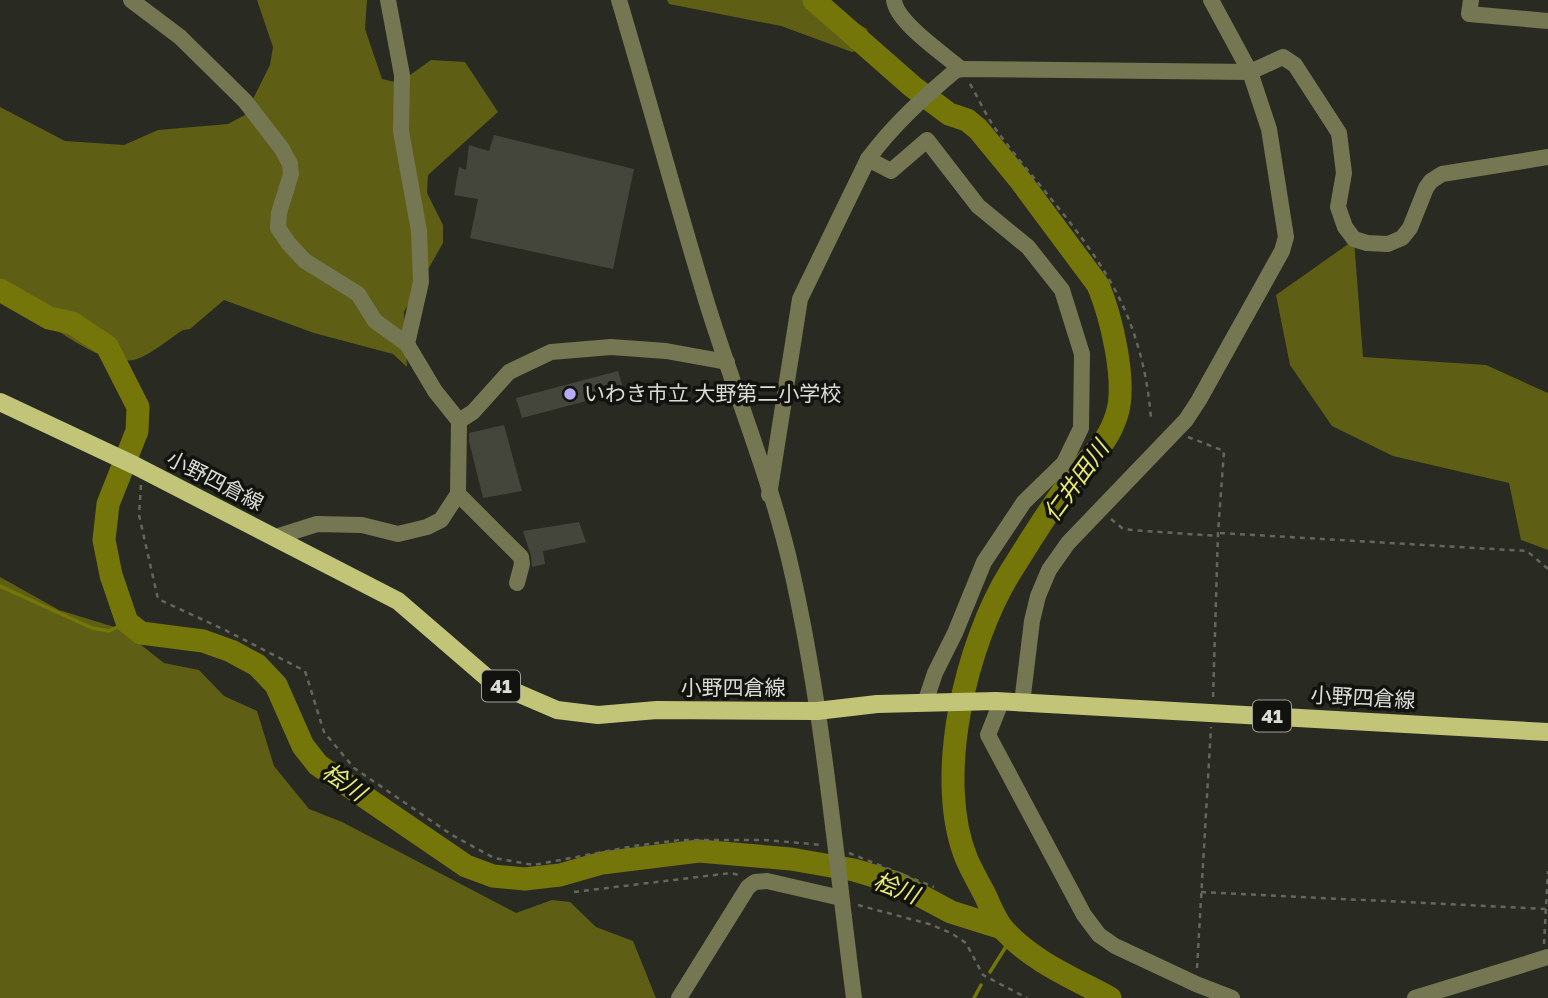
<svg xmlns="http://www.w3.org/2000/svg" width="1548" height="998" font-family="'Golos Text','Noto Sans JP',sans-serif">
<rect width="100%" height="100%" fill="#292a21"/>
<g fill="#5e5f14">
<path d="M257 0H367L365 29 382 79 399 83 431 60 465 62 498 112 428 175 427 193 443 225V243L404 312 407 367 393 354 314 333 224 300 190 329 183 330C169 339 153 353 137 359 101 372 28 308 0 287V107L65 141 124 145 158 130 228 124 245 115 270 65 273 47Z"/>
<path d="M667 0H820L867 29 872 47 852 52 781 26 669 4Z"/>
<path d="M1354 240 1363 357 1486 365 1548 393V550L1521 540 1509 483 1393 456 1332 426 1290 365 1276 295Z"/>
<path d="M0 577 59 610 121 629 164 663 199 670 224 696 257 711 274 766 309 809 342 822 516 913 552 900 570 902 596 927 633 941 656 998H0Z"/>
</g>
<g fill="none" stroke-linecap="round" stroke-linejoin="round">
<g stroke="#757609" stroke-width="3.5">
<path d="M0 586 92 628 109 631 127 622"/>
<path d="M990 972 1012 937"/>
<path d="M974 998 981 985"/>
</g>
<g stroke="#757609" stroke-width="23">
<path d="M814 0 913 87 949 114 967 120 978 129 1020 180 1098 285C1111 316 1127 381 1117 414 1108 443 1094 452 1076 474 1052 504 1032 538 1011 571 966 643 933 779 967 860 972 871 978 882 984 893 990 905 995 920 1004 930 1033 962 1073 978 1110 998"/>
<path d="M0 290 49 318 72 323 107 346 138 407 137 431 108 504 104 540 111 575 127 622 141 633 203 641 231 651 257 665 276 685 303 746 318 765 466 866 493 876 525 879 560 875 602 863 699 851 791 859 854 870 897 883 951 912 1002 928"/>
</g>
</g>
<g fill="#44453b">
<path d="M494 135 634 169 613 269 470 238 478 199 454 195 459 167 466 170 469 145 489 151Z"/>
<path d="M618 371 624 391 522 418 516 398Z"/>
<path d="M504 425 522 491 483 498 469 441V433Z"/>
<path d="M579 522 586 542 543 551 545 564 532 567 531 556 523 531Z"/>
</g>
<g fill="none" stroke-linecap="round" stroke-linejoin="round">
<g stroke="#65665e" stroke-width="2.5" stroke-dasharray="5 5" stroke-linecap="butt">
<path d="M970 84C979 99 986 116 997 131 1036 184 1084 232 1115 290 1136 328 1148 376 1151 419"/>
<path d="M1188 437 1224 451 1218 533 1213 699"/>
<path d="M141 485 139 515 158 599 225 630 305 671 324 732 354 768 452 835 494 858 534 865 634 846 680 840H765L823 845"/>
<path d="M1111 519 1122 528 1131 530 1218 536"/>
<path d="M1220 533 1527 551 1548 569"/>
<path d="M849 853 934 887"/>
<path d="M574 892 731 873 739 875"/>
<path d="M1201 892 1546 909"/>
<path d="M858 905 929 924 951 933 966 943 983 975 1027 998"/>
<path d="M1544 944 1548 871"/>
<path d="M1197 968 1211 727"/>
</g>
<g stroke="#757752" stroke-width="16">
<path d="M131 0 180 37 245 101 282 149 290 164 291 174 279 213 278 228 289 244 305 261 358 294 375 321 407 344 435 391 459 421"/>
<path d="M388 0 402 75 401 131 419 231 421 282 407 344"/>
<path d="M619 0C649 100 676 201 706 300 733 388 769 474 790 563 823 706 835 853 854 998"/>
<path d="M894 0C896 22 944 54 961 69"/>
<path d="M1471 0 1469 14 1548 21"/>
<path d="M868 159 891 171 927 140 978 206 1028 247 1062 290 1082 354 1081 428 1064 463 1024 502 984 562 955 633 935 673 925 703"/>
<path d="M458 494 521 557 522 564 517 583"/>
<path d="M769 495 800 299 868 159C893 125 923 98 955 71L961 69 1250 72 1283 57 1295 65 1339 133 1344 173 1338 207 1345 227 1354 239 1367 243 1388 244 1402 238 1410 228 1426 188 1431 181 1442 174 1548 157"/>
<path d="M276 537 317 524 362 525 398 534 427 527 441 520 458 494 459 421 473 412 509 372 551 352 611 347 666 351 727 362"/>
<path d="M1001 702 988 735 1084 915 1099 935 1115 946 1196 984 1232 998"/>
<path d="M1022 703 1032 621 1038 596 1049 570 1068 543 1186 420 1199 400 1282 251 1286 237 1269 129 1250 72 1211 0"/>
<path d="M679 998 748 887 755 882 767 881 841 898"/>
<path d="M1415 998 1548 957"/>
</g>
<path stroke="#c2c578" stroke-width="18" d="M0 402 134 465 398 601 492 682 557 710 598 715 657 710 817 711 877 704 996 701 1548 732"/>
</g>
<circle fill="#b7abf8" stroke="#12120e" stroke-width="2.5" cx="570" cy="394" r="7"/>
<g text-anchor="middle" stroke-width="7" stroke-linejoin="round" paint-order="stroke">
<g fill="#12120e" stroke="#9f9f9a" stroke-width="2">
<rect x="482" y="670.5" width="38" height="31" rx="5"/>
<rect x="1253" y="700.5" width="38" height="31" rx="5"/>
</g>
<g font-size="19" font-weight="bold" fill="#dcdcd6">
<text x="501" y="693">41</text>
<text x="1272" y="723">41</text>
</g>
<g font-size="21" fill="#dcdcd6" stroke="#12120e" text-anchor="start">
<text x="584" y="401">いわき市立 大野第二小学校</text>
</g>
<g font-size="21" fill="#dcdcd6" stroke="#12120e">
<text transform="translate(215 481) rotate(27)" y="7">小野四倉線</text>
<text x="733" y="695">小野四倉線</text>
<text transform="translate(1363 698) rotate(3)" y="7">小野四倉線</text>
</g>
<g font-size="23" font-style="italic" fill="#e8ec70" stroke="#12120e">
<text transform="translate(1076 481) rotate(-54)" y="8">仁井田川</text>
<text transform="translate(344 782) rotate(35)" y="8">桧川</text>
<text transform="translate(896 888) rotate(21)" y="8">桧川</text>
</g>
</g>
</svg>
